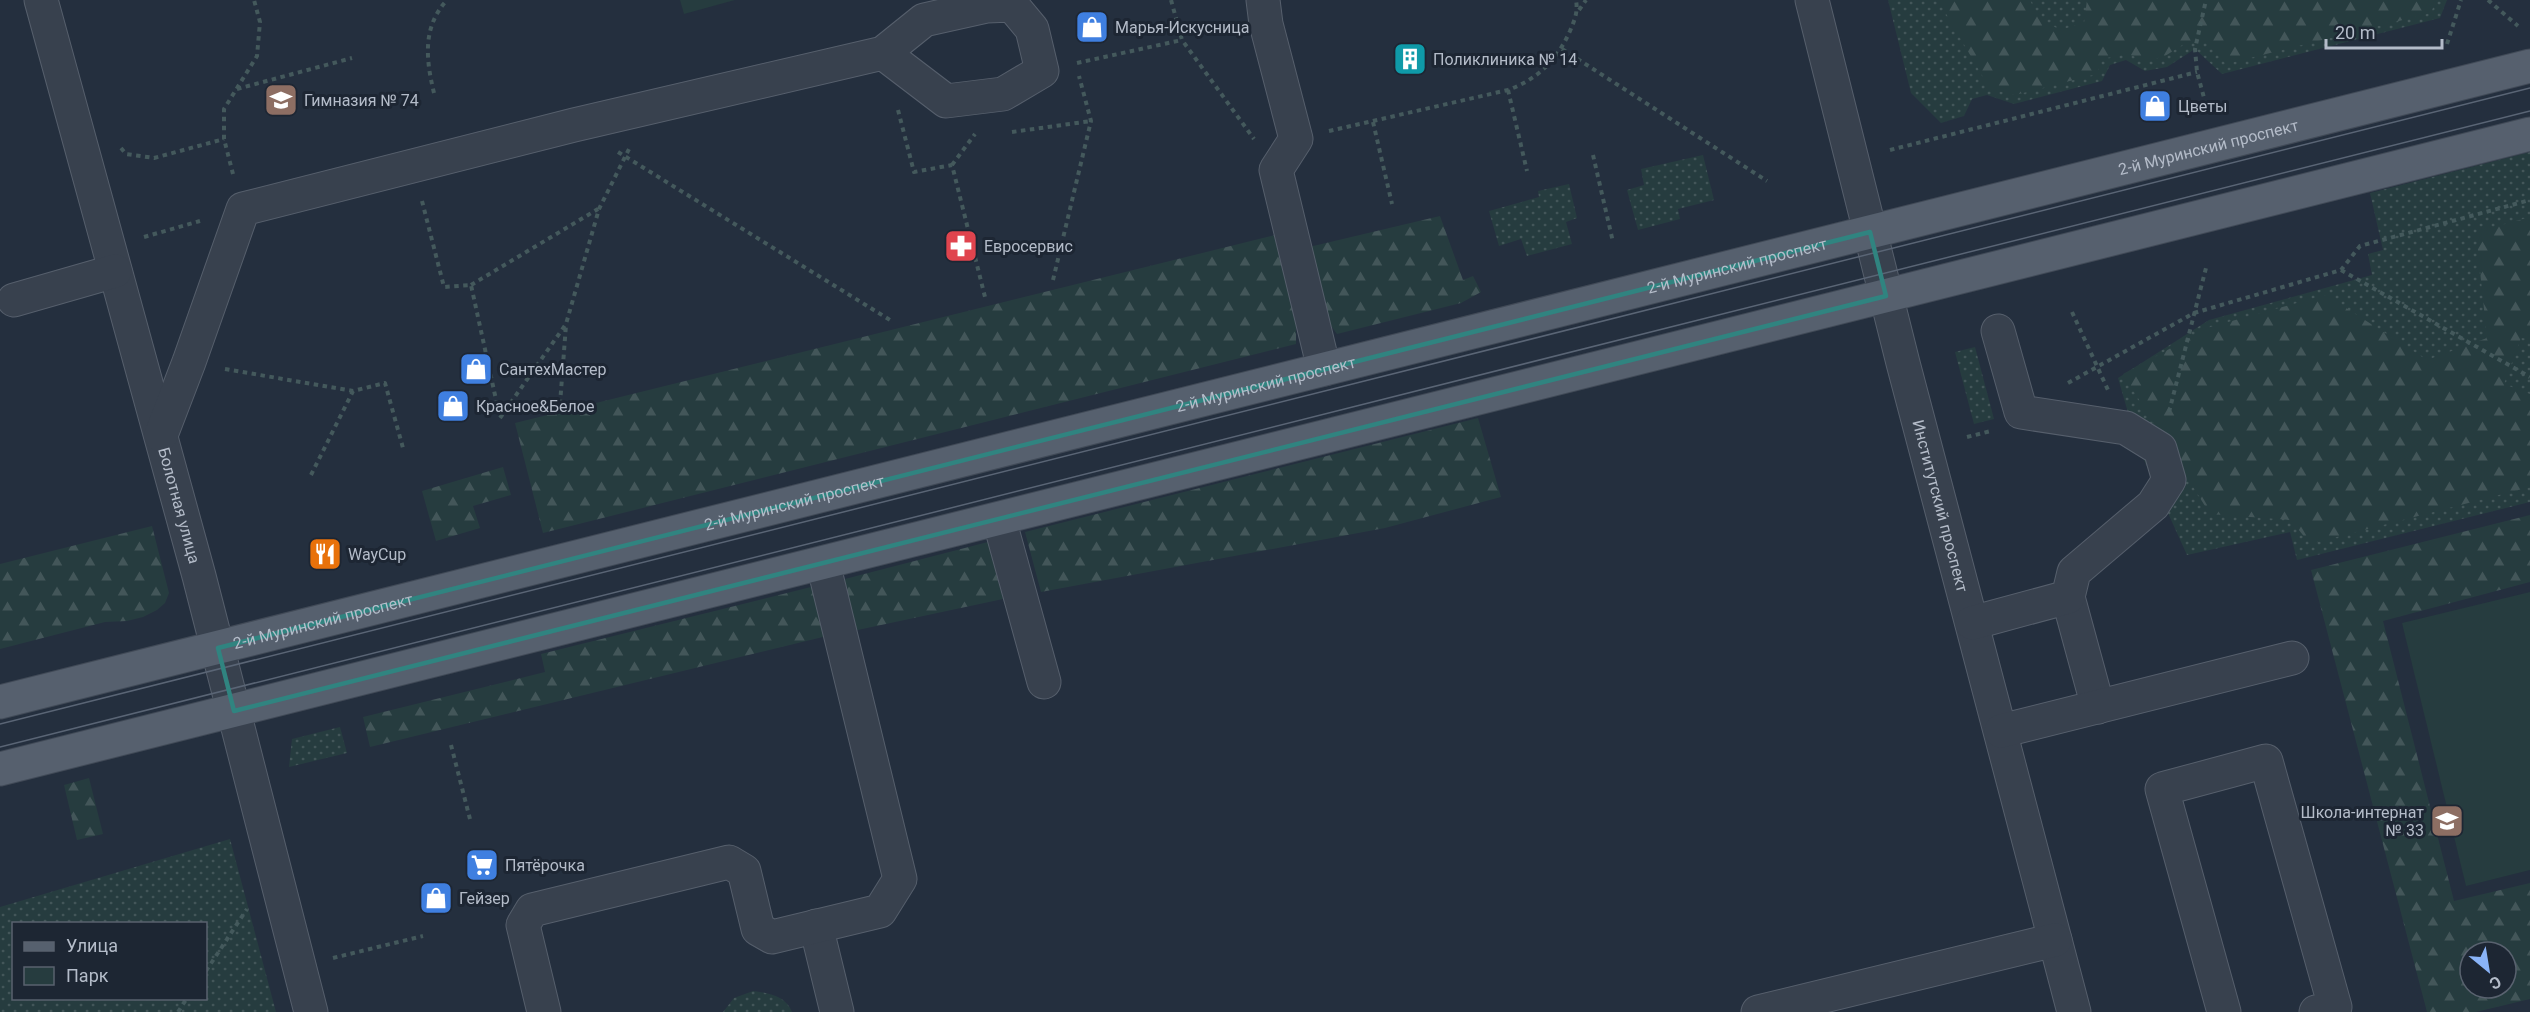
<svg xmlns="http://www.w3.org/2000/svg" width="2530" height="1012" font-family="Roboto,sans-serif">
<defs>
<pattern id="green-dots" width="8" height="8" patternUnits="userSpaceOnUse" patternTransform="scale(1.5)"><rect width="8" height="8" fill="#263c3f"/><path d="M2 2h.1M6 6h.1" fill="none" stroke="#435659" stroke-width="1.8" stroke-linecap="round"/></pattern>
<pattern id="forest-firs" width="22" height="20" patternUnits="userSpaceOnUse" patternTransform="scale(1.5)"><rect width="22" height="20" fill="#263c3f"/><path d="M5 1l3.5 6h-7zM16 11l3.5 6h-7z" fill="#435659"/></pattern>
</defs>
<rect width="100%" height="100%" fill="#242f3e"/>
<g fill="url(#green-dots)" fill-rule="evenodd">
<path d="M1888 0H2447L2440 18 2222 74 2195 49 2167 67 2145 71 2126 60 2110 65 2102 81 2014 104 1987 95 1972 99 1964 116 1941 123 1911 93Z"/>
<path d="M2530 152V502L2297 560 2290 532 2187 555 2138 447 2118 378 2209 320 2372 275 2368 254 2383 250 2370 193Z"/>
<path d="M1703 155 1714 200 1678 209 1680 219 1638 230 1627 190 1644 185 1641 169Z"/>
<path d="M1569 184 1577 218 1566 222 1572 244 1527 256 1521 239 1499 246 1489 211 1539 197 1538 191Z"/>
<path d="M1975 347 1994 419 1974 424 1955 352Z"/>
<path d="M340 727 347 753 289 767 292 739Z"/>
<path d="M230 839 276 1012H0V907ZM14 924H206V998H14Z"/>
<path d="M753 991C768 993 786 996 792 1012H723L734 998Z"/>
</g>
<g fill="url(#forest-firs)" fill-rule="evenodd">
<path d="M1938 0H2030L2038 17 2060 30 2084 23 2087 0H2436L2431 13 2226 64 2203 40 2184 44 2165 56 2148 61 2127 54 2102 59 2097 74 2015 95 1990 89Z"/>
<path d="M1440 216 1463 280 1473 276 1481 292 1461 303 1337 334 1325 318 1309 247Z"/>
<path d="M2530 217V339L2521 338 2504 384 2530 394V487L2310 544 2291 520 2210 514 2123 374 2210 327 2326 295 2427 360 2487 338 2476 232Z"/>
<path d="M1275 235 1296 324V344L543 533 515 423Z"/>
<path d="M1478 418 1501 497 1385 528 1041 592 1025 532Z"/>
<path d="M503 467 511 495 473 506 480 528 436 541 422 491Z"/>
<path d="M2530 515V582L2383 621 2454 901 2530 883V999L2476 1012H2427L2311 570ZM2470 952H2506V988H2470Z"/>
<path d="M152 526 169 593 165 603 157 610 143 617 127 621 105 622 0 649V564Z"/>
<path d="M988 542 1003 599 853 631 841 580Z"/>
<path d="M815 586 827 636 370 747 363 717 545 672 541 654Z"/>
<path d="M89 778 103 834 77 840 64 785Z"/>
</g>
<g fill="#263c3f">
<path d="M680 0H735L684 14Z"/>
<path d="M2530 592V870L2466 886 2402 623Z"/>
</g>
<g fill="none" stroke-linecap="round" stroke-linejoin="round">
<g stroke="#565f6c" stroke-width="35">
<g id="minor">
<path id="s1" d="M41 0 199 576 311 1012"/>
<path d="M1263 0 1266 24 1296 139 1276 170 1324 369"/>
<path id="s2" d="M1812 0 1903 363 2074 1012"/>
<path d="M14 300 115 271"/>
<path d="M161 435 189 362 243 209 574 125 883 53 924 20 987 6 1012 5 1032 29 1042 71 1003 94 946 101 883 53"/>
<path d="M999 519 1044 682"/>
<path d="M2068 597 2098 707"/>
<path d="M1972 623 2068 597 2074 572 2153 505 2169 480 2160 449 2126 428 2021 412 1998 331"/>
<path d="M2001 731 2292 658"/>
<path d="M816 926 837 1012"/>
<path d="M544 1012 523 925 532 910 729 862 744 871 758 929 772 937 880 911 900 879 823 563"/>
<path d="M1758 1012 2055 940"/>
<path d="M2224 1012 2162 789 2266 761 2335 1007 2316 1012"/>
</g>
</g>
<g stroke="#414a57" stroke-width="35">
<g id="major">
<path id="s3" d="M0 702 2530 66"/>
<path d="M0 769 2530 134"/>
</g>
</g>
<g stroke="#44595c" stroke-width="4" stroke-dasharray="4.5 4.5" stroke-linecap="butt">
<path d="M1171 0 1182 40 1254 139"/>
<path d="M2488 0 2518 26"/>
<path d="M1579 10 1586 0"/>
<path d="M2447 44 2461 0"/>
<path d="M1562 49 1767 181"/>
<path d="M1077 63 1182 40"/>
<path d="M237 89 352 58"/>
<path d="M1508 90 1527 171"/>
<path d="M434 93C426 60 422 27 447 0"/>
<path d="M2206 105 2197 72 2195 49 2206 0"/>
<path d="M898 110 914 172 952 165 985 297"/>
<path d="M1373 122 1392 204"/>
<path d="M1329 131 1508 90C1538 79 1557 60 1570 31 1575 19 1578 12 1576 0"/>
<path d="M1012 132 1091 121"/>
<path d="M121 148 126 154 154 158 224 139"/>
<path d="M1890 150 2197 72"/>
<path d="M618 152 890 320"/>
<path d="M1593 155 1613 242"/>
<path d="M952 165 975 134"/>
<path d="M233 174 224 139V109L257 56 260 22 254 0"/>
<path d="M422 201 444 287 471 285 500 418"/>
<path d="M144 237 200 221"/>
<path d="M2341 270 2530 377"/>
<path d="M1053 280 1091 121 1079 76"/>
<path d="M471 285 598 209"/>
<path d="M2072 312 2108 390"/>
<path d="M225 369 353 391 385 383 403 448"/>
<path d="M2068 383 2194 313 2341 270 2360 246 2530 200"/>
<path d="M560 404 566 325"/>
<path d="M2169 412 2207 264"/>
<path d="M500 418 566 324 599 209 629 149"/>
<path d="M1967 437 1991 431"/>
<path d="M311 475 353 391"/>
<path d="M451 745 471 823"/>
<path d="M333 958 423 936"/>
<path d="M206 971 247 909"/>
<path d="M178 1012 187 998"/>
</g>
<use href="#minor" stroke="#38414e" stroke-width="33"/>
<use href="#major" stroke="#56606e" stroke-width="33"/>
<g stroke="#5a6575" stroke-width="1.5">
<path d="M0 724 2530 88"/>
<path d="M0 747 2530 111"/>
</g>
</g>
<path fill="none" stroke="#308480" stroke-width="4.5" stroke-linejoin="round" d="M1870 232 1886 296 234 711 218 648Z"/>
<defs>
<g id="shop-square" transform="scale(1.725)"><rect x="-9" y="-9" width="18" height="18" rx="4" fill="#3f7fe0" stroke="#1d2633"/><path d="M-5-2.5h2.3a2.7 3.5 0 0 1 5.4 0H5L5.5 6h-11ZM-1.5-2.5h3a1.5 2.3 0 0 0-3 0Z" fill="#fff"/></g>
<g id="building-square" transform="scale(1.725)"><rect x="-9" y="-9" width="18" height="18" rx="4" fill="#0f9aa8" stroke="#1d2633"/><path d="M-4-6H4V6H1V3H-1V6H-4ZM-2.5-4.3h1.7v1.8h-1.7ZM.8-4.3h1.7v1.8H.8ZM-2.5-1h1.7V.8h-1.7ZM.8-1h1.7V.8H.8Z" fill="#fff"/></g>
<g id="school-square" transform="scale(1.725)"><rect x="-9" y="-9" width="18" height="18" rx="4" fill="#8d6e63" stroke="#1d2633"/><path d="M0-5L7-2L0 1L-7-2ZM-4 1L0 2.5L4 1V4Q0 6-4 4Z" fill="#fff"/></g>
<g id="pharmacy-square" transform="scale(1.725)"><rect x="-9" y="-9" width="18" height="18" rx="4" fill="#e0444e" stroke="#1d2633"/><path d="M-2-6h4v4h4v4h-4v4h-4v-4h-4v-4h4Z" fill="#fff"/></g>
<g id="restaurant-square" transform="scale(1.725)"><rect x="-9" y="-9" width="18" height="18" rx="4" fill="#e8710a" stroke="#1d2633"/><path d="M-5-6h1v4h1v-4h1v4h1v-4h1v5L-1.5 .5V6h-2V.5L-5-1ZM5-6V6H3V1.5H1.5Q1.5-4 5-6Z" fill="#fff"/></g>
<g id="supermarket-square" transform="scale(1.725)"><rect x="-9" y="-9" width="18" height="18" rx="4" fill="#3f7fe0" stroke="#1d2633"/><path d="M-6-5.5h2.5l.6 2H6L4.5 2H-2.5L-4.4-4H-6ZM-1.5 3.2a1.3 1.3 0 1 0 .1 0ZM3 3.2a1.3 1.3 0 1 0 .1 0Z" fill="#fff"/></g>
</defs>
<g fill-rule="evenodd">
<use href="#shop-square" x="1092" y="27"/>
<use href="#building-square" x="1410" y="59"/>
<use href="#school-square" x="281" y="100"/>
<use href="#shop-square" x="2155" y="106"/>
<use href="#pharmacy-square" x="961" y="246"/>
<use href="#shop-square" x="476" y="369"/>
<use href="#shop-square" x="453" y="406"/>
<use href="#restaurant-square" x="325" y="554"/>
<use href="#school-square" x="2447" y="821"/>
<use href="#supermarket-square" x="482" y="865"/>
<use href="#shop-square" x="436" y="898"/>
</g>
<g text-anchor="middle" stroke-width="6" stroke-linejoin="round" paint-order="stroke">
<g font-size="16" fill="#b4bcc9" stroke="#1d2633" text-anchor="start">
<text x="1115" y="33">Марья-Искусница</text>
<text x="1433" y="65">Поликлиника № 14</text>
<text x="304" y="106">Гимназия № 74</text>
<text x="2178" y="112">Цветы</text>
<text x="984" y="252">Евросервис</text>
<text x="499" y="375">СантехМастер</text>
<text x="476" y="412">Красное&amp;Белое</text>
<text x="348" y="560">WayCup</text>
<text x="2424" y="818" text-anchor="end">Школа-интернат<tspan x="2424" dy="18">№ 33</tspan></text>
<text x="505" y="871">Пятёрочка</text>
<text x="459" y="904">Гейзер</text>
</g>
<g font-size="16" fill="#b4bcc9" stroke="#1d2633">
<text dy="6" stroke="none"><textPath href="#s3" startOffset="2277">2-й Муринский проспект</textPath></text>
<text dy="6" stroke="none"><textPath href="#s3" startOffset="1791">2-й Муринский проспект</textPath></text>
<text dy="6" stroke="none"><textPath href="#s3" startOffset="1305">2-й Муринский проспект</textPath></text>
<text dy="6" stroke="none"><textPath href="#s3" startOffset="819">2-й Муринский проспект</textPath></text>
<text dy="6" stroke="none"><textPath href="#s1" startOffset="524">Болотная улица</textPath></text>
<text dy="6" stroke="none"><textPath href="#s2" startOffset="522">Институтский проспект</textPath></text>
<text dy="6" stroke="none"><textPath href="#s3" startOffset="333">2-й Муринский проспект</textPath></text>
</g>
</g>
<rect x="12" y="922" width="195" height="78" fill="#1d2633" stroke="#59626f" stroke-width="1.5"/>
<rect x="24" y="942" width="30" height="9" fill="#56606e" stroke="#59626f" stroke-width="1.5"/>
<text x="66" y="952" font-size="18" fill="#b4bcc9">Улица</text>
<rect x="24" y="967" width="30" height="18" fill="#263c3f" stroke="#59626f" stroke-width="1.5"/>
<text x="66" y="982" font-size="18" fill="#b4bcc9">Парк</text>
<g transform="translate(2488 970) rotate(150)"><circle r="28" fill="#1d2633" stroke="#59626f" stroke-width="1.5"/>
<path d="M0-4.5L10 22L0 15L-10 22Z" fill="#8ab4f8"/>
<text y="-9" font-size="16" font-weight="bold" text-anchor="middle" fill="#b4bcc9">С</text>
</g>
<path d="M2326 39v9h116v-9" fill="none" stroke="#b4bcc9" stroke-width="3"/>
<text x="2335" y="39" font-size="18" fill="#b4bcc9" stroke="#1d2633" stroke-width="4.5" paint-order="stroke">20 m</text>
</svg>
